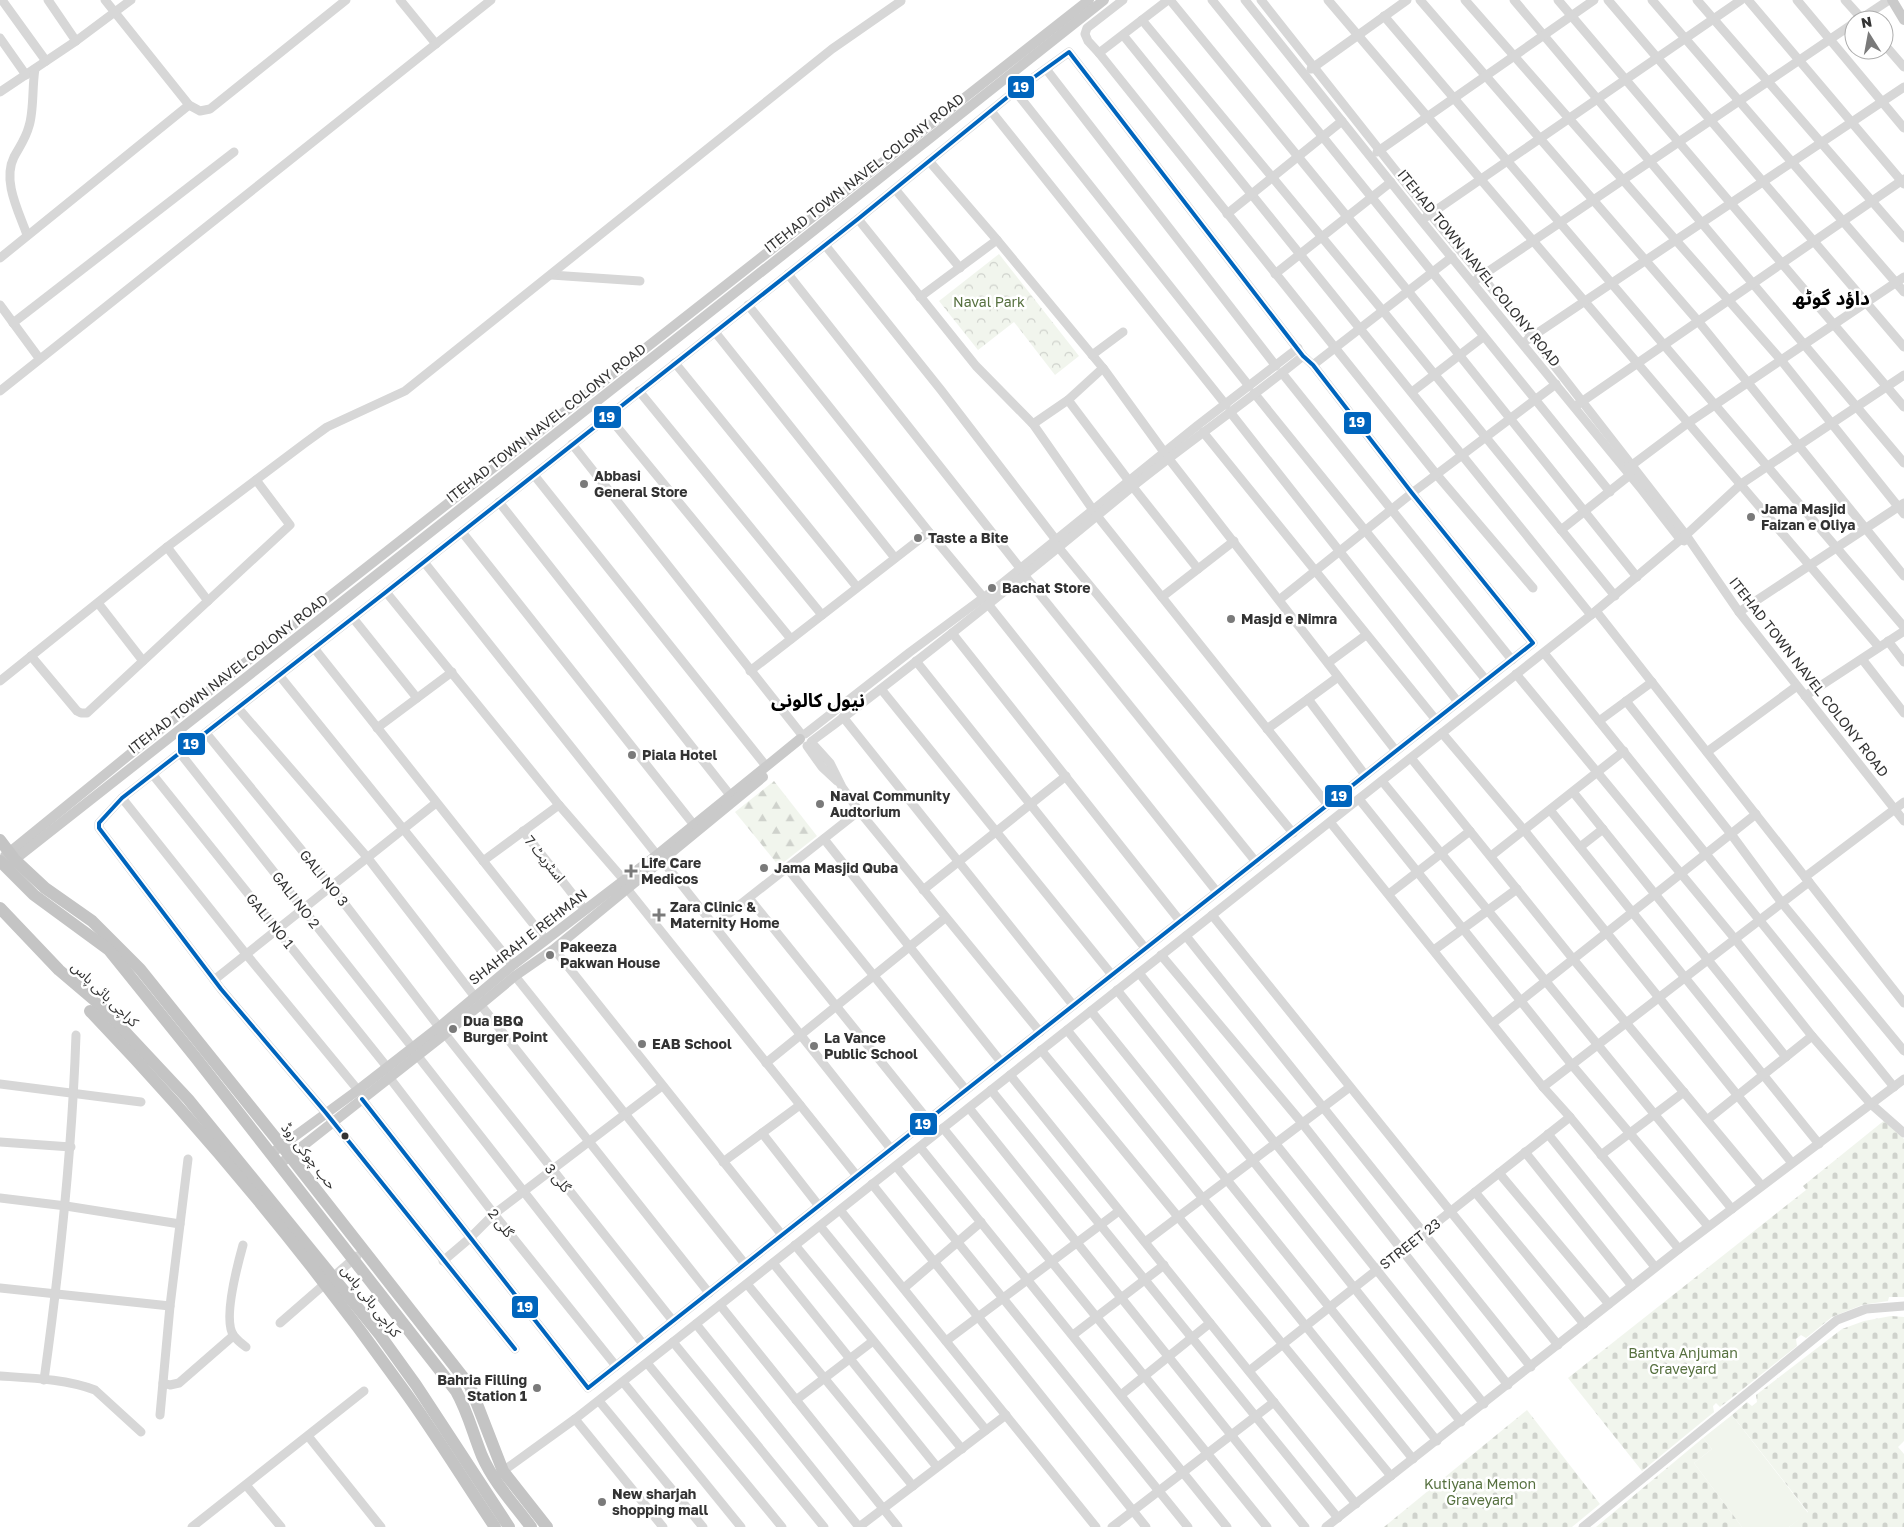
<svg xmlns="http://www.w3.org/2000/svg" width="1904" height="1527" font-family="'Golos Text','Noto Sans Arabic',sans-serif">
<defs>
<pattern id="forest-firs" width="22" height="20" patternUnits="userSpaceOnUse" patternTransform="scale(1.25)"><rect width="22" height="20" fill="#f1f5ed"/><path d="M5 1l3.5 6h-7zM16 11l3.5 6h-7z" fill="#cfd2cc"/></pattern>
<pattern id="cemetery-stones" width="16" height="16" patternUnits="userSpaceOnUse" patternTransform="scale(1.25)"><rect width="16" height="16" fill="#f1f5ed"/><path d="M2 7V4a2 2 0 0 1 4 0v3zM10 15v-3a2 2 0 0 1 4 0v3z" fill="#cfd2cc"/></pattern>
<pattern id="park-crowns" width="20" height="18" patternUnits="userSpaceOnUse" patternTransform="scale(1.25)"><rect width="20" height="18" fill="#f1f5ed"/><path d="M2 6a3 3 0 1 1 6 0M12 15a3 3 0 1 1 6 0" fill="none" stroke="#cfd2cc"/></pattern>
</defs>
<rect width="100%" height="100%" fill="#fff"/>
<path fill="#f1f5ed" d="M1732 1415 1808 1513 1789 1527H1742L1694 1463 1712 1449 1703 1438Z"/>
<path fill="url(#forest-firs)" d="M774 781 817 836 779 866 735 812Z"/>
<g fill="url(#cemetery-stones)">
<path d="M1886 1119 1904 1139V1297H1889L1888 1301 1862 1305 1832 1317 1806 1338 1801 1335 1796 1339 1797 1346 1720 1407 1716 1403 1713 1406 1714 1412 1642 1471 1568 1378 1806 1190 1803 1186Z"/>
<path d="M1891 1316 1904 1317V1441L1898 1447 1904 1454V1527H1789L1808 1512 1732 1415 1747 1402 1752 1406 1757 1402 1756 1395 1842 1329 1864 1321Z"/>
<path d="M1527 1410 1600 1504 1572 1527H1384Z"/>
<path d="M1703 1438 1712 1449 1694 1463 1742 1527H1596Z"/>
</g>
<path fill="url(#park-crowns)" d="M999 254 1079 356 1055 375 1014 322 978 350 939 301Z"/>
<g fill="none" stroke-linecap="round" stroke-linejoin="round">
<g stroke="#d7d7d7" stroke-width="9">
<path d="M2 0 46 61"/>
<path d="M48 0 76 41"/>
<path d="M105 0 189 105 200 111 210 109 346 0"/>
<path d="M400 0 436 44"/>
<path d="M1123 0 1087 28 1085 34 1088 41 1099 53 1437 475 1533 588"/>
<path d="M1170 0 1408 291 1637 577"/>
<path d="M1212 0 1610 492"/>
<path d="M1245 0 1421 220 1642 490 1680 539 1684 541"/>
<path d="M1261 0 1430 214 1532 337 1686 535 1739 612 1904 821"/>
<path d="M1328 0 1879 647"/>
<path d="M1420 0 1698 321 1904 576"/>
<path d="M1465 0 1781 360 1904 514"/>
<path d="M1514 0 1904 463"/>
<path d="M1558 0 1904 407"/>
<path d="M1608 0 1904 347"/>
<path d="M1652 0 1904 292"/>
<path d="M1697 0 1904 238"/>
<path d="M1748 0 1904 184"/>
<path d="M1797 0 1904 128"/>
<path d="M1845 0 1863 20"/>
<path d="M1384 16 1904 627"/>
<path d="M1142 20 1383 311 1615 596"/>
<path d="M1859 20 1889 0"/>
<path d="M1123 35 1591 615"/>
<path d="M0 38 26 75"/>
<path d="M1884 44 1904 67"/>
<path d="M1099 53 1168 0"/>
<path d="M1046 69 1276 366"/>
<path d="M1311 69 1407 0"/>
<path d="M1015 91 1249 386"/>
<path d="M0 92 76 41 131 0"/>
<path d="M991 111 1226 405"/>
<path d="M1377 152 1594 0"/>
<path d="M929 161 997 240 1103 368 1164 452"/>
<path d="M895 189 960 268"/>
<path d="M1227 214 1342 121"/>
<path d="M1426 217 1741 0"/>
<path d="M858 219 976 366 1033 424 1098 517 1328 805"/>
<path d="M27 235C19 212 2 181 14 157 20 146 26 138 29 126 34 111 32 86 35 69"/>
<path d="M825 245 941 390 1056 540"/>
<path d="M0 258 189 105"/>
<path d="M788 274 1020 568"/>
<path d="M1275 274 1391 182"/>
<path d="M551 275 640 281"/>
<path d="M1477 279 1854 23"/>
<path d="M920 297 997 240"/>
<path d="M0 305 39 358"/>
<path d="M748 305 929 532 983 597"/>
<path d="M13 323 234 152"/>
<path d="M715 332 895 558"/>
<path d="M1527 340 1904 87"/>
<path d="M1092 355 1123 332"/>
<path d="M675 363 857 587"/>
<path d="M1313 365 1452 257"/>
<path d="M1282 373 1512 660"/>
<path d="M0 391 491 0"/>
<path d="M639 391 822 615"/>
<path d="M1412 392 1483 337"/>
<path d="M1254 393 1486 680"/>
<path d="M1068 400 1129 481"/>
<path d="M1577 405 1904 179"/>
<path d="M1230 412 1458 702"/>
<path d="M608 416 791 639"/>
<path d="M1033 424 1068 400 1103 368"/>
<path d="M1203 432 1436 720"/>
<path d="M572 444 802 735"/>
<path d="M1169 459 1396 751"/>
<path d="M1628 468 1688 423 1904 277"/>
<path d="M534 475 766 766"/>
<path d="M1133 487 1198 569"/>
<path d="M499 502 730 795"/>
<path d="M1561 530 1630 475"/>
<path d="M462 532 694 825"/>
<path d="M167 547 208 601"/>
<path d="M1059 548 1293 833"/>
<path d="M424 562 657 855"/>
<path d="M1025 576 1256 862"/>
<path d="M386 592 559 805 624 880"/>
<path d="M1162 597 1234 541"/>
<path d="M1279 600 1412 493 1556 384"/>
<path d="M98 603 143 661"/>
<path d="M988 604 1217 892"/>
<path d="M1596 611 1904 1003"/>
<path d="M1739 612 1904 503"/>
<path d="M353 618 417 698"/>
<path d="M952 633 1180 921"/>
<path d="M1888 641 1904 662"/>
<path d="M314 648 546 940"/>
<path d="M1544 653 1894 1087"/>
<path d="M31 656 77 711 81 713H87L290 525 256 480"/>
<path d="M1862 659 1904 713"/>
<path d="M916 661 1145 948"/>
<path d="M1328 663 1366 635"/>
<path d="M750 671 929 532"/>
<path d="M1516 674 1735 939 1812 1036 1871 1104 1904 1133"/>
<path d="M279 675 513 965"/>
<path d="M0 681 167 547 305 443 327 427 405 391 832 49 901 1"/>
<path d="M881 689 1112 975"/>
<path d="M1805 696 1904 631"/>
<path d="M1308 699 1365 775"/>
<path d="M1626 701 1731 834 1782 903 1904 1051"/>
<path d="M238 708 367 857 475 997"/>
<path d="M843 717 1073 1005"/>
<path d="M1599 721 1652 682"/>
<path d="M377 728 452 672"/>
<path d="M1267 729 1338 677"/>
<path d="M206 733 331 886 439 1027"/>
<path d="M1442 733 1524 830 1792 1163"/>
<path d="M805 734 910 652 995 589 1198 425 1298 348"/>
<path d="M812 741C921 660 1027 574 1132 487 1188 442 1248 401 1303 356"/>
<path d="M811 742 830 763 842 787 859 811 1040 1032"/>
<path d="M807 746 822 767 837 781"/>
<path d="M1707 752 1797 686"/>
<path d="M180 753 412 1047"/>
<path d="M1411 758 1573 959 1761 1185"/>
<path d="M153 775 387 1067"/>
<path d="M1382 781 1732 1209"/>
<path d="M1573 792 1786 1057"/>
<path d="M122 798 246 954 358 1090"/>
<path d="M1359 799 1572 1065 1708 1226"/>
<path d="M1550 810 1819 1144"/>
<path d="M1330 822 1543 1087 1570 1117 1679 1249"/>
<path d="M523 831 585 910"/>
<path d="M824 839 1001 1062"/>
<path d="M1580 847 1603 829"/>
<path d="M1491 856 1624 751"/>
<path d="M662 860 891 1149"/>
<path d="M483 861 559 805"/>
<path d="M787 868 966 1090"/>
<path d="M1805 877 1904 802"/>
<path d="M628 890 857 1176"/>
<path d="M923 890 1066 776"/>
<path d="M1389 894 1470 831"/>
<path d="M749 898 928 1120"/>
<path d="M1212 915 1558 1345"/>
<path d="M713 926 859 811"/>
<path d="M1186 936 1531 1367"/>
<path d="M554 949 782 1235"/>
<path d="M1434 950 1517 889"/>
<path d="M1161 955 1302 1123 1508 1385"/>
<path d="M1139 973 1484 1404"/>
<path d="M515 976 745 1264"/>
<path d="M214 980 436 803"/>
<path d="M1117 990 1461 1422"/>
<path d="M480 1004 709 1293"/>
<path d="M1091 1011 1437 1441"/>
<path d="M1493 1023 1756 814"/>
<path d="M1067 1030 1413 1459"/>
<path d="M445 1034 673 1321"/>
<path d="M1041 1050 1391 1476"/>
<path d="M417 1055 643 1344"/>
<path d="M766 1063 945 918"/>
<path d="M1010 1075 1356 1504"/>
<path d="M389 1077 494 1214 616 1366"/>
<path d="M0 1084 141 1102"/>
<path d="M1543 1087 1809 882"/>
<path d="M991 1090 1338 1518"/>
<path d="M362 1099 588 1388 1533 643 1412 493 1313 365 1303 356 1069 52 1015 91 858 219 386 592 122 798 99 823V828L221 989 326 1113 515 1349"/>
<path d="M969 1108 1305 1527"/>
<path d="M1707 1120 1812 1036"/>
<path d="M943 1128 1267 1527"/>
<path d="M762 1133 819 1206"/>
<path d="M1548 1134 1655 1267"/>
<path d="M0 1142 71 1147"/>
<path d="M920 1147 1227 1527"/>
<path d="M1525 1152 1632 1286"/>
<path d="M1601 1155 1684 1092"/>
<path d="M723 1162 800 1105"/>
<path d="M896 1166 1188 1527"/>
<path d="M1499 1173 1609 1304"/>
<path d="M872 1184 1146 1527"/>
<path d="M1475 1192 1584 1324"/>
<path d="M0 1198 66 1206 180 1224"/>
<path d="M840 1210 1096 1527"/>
<path d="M820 1226 986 1430"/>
<path d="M1145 1242 1350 1087"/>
<path d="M243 1245C238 1263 222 1321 234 1336 237 1340 242 1344 246 1347"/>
<path d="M795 1245 962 1449"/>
<path d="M443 1261 470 1238 494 1214 662 1086"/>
<path d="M773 1263 937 1467"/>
<path d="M747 1284 913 1486"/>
<path d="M0 1288 170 1306"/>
<path d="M904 1288 981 1222"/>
<path d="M720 1305 898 1527"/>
<path d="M280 1323 357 1256"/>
<path d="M696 1324 859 1527"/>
<path d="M1073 1335 1164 1265"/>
<path d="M946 1341 1119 1211"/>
<path d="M673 1342 824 1527"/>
<path d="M647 1363 782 1527"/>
<path d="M1249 1371 1570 1117"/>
<path d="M0 1376C31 1378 66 1379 95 1390L141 1432"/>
<path d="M44 1380C60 1265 72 1151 76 1035"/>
<path d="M623 1382 741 1527"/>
<path d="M163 1383 170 1385 179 1383 233 1336"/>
<path d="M1121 1395 1210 1323"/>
<path d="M796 1400 873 1341"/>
<path d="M599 1401 703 1527"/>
<path d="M160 1415 170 1306 188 1159"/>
<path d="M575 1419 663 1527"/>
<path d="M308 1436 381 1527"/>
<path d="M499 1474 575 1419 673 1342 1591 615 1686 535 1741 484 1904 375"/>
<path d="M246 1485 281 1527"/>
<path d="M192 1527 364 1391"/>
<path d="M859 1527 1006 1415"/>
<path d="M1112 1527 1274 1402"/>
<path d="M1326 1527 1679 1249 1904 1079"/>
<path d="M1583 1527 1837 1320 1866 1309 1904 1306"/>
</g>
<g stroke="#cacaca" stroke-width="10">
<path d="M1892 0 1904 20"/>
<path d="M5 856 167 724 1089 0"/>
<path d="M9 864 803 239 1104 0"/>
<path d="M276 1150 358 1090 439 1027 513 965 657 855 800 739"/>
<path d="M285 1160 445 1034 515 976 554 949 763 777"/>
</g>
<g stroke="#c4c4c4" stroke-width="12">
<path d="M0 840 15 860 45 888 92 921 140 969 282 1146 470 1386 503 1471 547 1527"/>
<path d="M0 861 34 895 109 950 196 1058 456 1391C468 1412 473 1434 482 1456 494 1483 514 1504 531 1527"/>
<path d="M0 908 59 970 99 1004"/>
</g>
<g stroke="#c4c4c4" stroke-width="12">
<path d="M99 1004 188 1099 380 1335 416 1385 509 1527"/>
<path d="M90 1011C203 1129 308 1256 403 1389 435 1433 464 1481 495 1527"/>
</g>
<g stroke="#fff" stroke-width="8">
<path id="bus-1" d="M362 1099 588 1388 1533 643 1412 493 1313 365 1303 356 1069 52 1015 91 858 219 386 592 122 798 99 823V828L221 989 326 1113 515 1349"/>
</g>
<use href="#bus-1" stroke="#0065bd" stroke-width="4"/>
</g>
<g fill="#7a7a7a" stroke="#fff" stroke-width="2">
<circle cx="584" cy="484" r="5"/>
<circle cx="1751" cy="517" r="5"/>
<circle cx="918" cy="538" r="5"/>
<circle cx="992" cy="588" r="5"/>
<circle cx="1231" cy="619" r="5"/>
<circle cx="632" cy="755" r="5"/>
<circle cx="820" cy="804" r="5"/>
<circle cx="764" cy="868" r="5"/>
<path d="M628.5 863.5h5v5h5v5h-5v5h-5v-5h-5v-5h5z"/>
<path d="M656.5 907.5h5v5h5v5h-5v5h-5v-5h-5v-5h5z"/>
<circle cx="550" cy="955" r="5"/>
<circle cx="453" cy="1029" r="5"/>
<circle cx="642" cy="1044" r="5"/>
<circle cx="814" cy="1046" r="5"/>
<circle cx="537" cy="1388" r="5"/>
<circle cx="602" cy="1502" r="5"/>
</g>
<circle fill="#333" stroke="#fff" stroke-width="2" cx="345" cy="1136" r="4.5"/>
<g text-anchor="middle" stroke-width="5" stroke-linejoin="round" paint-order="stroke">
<g font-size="14" fill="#333" stroke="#fff">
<text transform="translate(864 173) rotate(-38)" y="5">ITEHAD TOWN NAVEL COLONY ROAD</text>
<text transform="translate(1479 268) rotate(51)" y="5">ITEHAD TOWN NAVEL COLONY ROAD</text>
<text transform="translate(546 423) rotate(-38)" y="5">ITEHAD TOWN NAVEL COLONY ROAD</text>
<text transform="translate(228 674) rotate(-38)" y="5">ITEHAD TOWN NAVEL COLONY ROAD</text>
<text transform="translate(1809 677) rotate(52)" y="5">ITEHAD TOWN NAVEL COLONY ROAD</text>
<text transform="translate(545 859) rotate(51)" y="5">اسٹریٹ 7</text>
<text transform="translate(324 878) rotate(51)" y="5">GALI NO 3</text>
<text transform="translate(296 900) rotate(52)" y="5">GALI NO 2</text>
<text transform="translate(270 921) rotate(51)" y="5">GALI NO 1</text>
<text transform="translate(528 937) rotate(-38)" y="5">SHAHRAH E REHMAN</text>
<text transform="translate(105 994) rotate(44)" y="5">کراچی بائی پاس</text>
<text transform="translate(309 1156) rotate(52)" y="5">حب چوکی روڈ</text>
<text transform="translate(558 1178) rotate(51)" y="5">گلی 3</text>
<text transform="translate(501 1223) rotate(52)" y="5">گلی 2</text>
<text transform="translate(1410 1244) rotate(-38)" y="5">STREET 23</text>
<text transform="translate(371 1301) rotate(52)" y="5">کراچی بائی پاس</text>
</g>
<g font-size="14" fill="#56703f" stroke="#fff">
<text x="989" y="307">Naval Park</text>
<text x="1683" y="1358">Bantva Anjuman<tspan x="1683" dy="16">Graveyard</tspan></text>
<text x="1480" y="1489">Kutiyana Memon<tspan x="1480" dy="16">Graveyard</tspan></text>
</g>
<g font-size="14" font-weight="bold" fill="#333" stroke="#fff" text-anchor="start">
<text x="594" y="481">Abbasi<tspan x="594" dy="16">General Store</tspan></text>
<text x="1761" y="514">Jama Masjid<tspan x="1761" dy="16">Faizan e Oliya</tspan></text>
<text x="928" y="543">Taste a Bite</text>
<text x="1002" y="593">Bachat Store</text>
<text x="1241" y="624">Masjd e Nimra</text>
<text x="642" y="760">Piala Hotel</text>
<text x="830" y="801">Naval Community<tspan x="830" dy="16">Audtorium</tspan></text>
<text x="641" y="868">Life Care<tspan x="641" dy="16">Medicos</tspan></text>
<text x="774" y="873">Jama Masjid Quba</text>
<text x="670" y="912">Zara Clinic &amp;<tspan x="670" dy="16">Maternity Home</tspan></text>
<text x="560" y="952">Pakeeza<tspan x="560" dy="16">Pakwan House</tspan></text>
<text x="463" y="1026">Dua BBQ<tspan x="463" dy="16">Burger Point</tspan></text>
<text x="824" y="1043">La Vance<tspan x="824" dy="16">Public School</tspan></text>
<text x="652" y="1049">EAB School</text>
<text x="527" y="1385" text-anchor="end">Bahria Filling<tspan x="527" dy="16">Station 1</tspan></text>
<text x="612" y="1499">New sharjah<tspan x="612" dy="16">shopping mall</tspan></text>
</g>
<g font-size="19" font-weight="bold" fill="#000" stroke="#fff">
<text x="1831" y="305">داؤد گوٹھ</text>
<text x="818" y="707">نیول کالونی</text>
</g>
</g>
<g stroke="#fff" stroke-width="2">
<rect x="1007" y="75" width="28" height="24" rx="5" fill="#0065bd"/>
<rect x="593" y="405" width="29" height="24" rx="5" fill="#0065bd"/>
<rect x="1343" y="411" width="29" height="24" rx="5" fill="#0065bd"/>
<rect x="177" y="732" width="29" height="24" rx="5" fill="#0065bd"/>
<rect x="1324" y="784" width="29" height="24" rx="5" fill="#0065bd"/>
<rect x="909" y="1112" width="29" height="24" rx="5" fill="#0065bd"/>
<rect x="511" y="1295" width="28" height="24" rx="5" fill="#0065bd"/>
</g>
<g font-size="14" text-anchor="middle" font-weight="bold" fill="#fff">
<text x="1021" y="92">19</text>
<text x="607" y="422">19</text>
<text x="1357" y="427">19</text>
<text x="191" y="749">19</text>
<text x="1339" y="801">19</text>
<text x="923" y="1129">19</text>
<text x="525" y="1312">19</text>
</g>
<g transform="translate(1869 35) rotate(349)"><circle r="24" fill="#ffffff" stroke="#adadad"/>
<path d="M0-4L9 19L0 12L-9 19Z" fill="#7a7a7a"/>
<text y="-8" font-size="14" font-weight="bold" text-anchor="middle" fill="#333333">N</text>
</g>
</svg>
